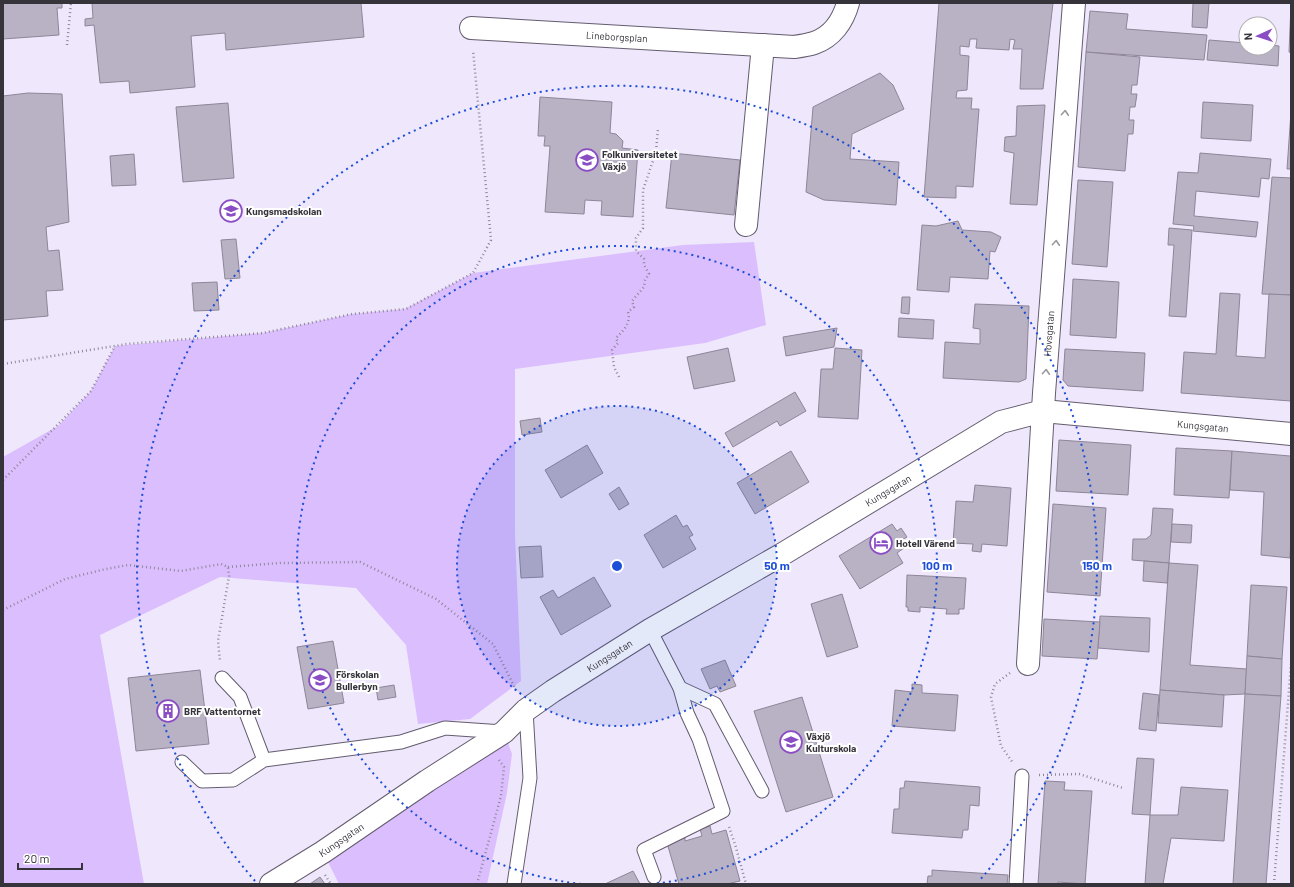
<svg xmlns="http://www.w3.org/2000/svg" width="1294" height="887" font-family="Barlow,sans-serif">
<rect width="100%" height="100%" fill="#efe7fb"/>
<g fill="#dbbefe">
<path d="M754 242 766 325 705 343 515 369V534L521 681 470 719 418 724 406 645 356 588 220 577 100 635 144 884H3V457L58 426 91 391 115 346 263 333 352 314 405 309 473 273 683 245Z"/>
<path d="M504 732 512 754 507 793 487 884H339L323 852Z"/>
</g>
<g fill="#b9b1c4" stroke="#8e8698">
<path d="M3 3H62V8H57L59 35 3 39Z"/>
<path d="M92 3H361L364 37 226 50 225 33 191 36 195 87 130 93 129 81 100 83 94 25 85 26V19L93 18Z"/>
<path d="M939 3H1053L1043 89H1020L1022 49H1013L1015 40 1010 39 1009 50 976 48 977 39H970L969 47 960 46V55L969 56 967 90 957 91 956 98H972L971 109H979L973 187 956 186V198L924 197Z"/>
<path d="M1193 3H1209L1207 28 1192 27Z"/>
<path d="M1291 5V53L1289 52Z"/>
<path d="M1090 11 1128 14 1126 29 1207 35 1204 60 1086 52Z"/>
<path d="M1209 40 1246 43V48H1270V45L1279 46 1278 66 1207 60Z"/>
<path d="M1086 52 1140 57 1137 85H1132L1131 94H1137L1135 107H1130L1129 120H1134L1133 134H1128L1125 171 1078 167Z"/>
<path d="M880 73 893 85 904 109 852 134 850 159 899 162 896 205 824 200 806 192 813 107Z"/>
<path d="M28 93 62 94 69 222 46 227 48 251 59 250 63 290 46 291 48 316 3 320V96Z"/>
<path d="M540 97 612 102 610 133 616 134 623 141 622 148 638 150 633 217 601 215 602 201 585 200 584 214 545 212 550 146H544L545 136H538Z"/>
<path d="M1203 102 1253 105 1251 141 1201 138Z"/>
<path d="M228 103 234 178 183 182 176 107Z"/>
<path d="M1045 105 1037 205 1010 204 1014 153 1004 151 1005 137 1016 136 1017 106Z"/>
<path d="M1291 112V169H1287Z"/>
<path d="M672 153 740 160 734 215 666 208Z"/>
<path d="M1200 153 1271 159 1269 179 1261 178 1259 197 1196 191 1194 216 1258 222 1256 237 1193 231 1194 226 1173 224 1178 172 1198 173Z"/>
<path d="M134 154 136 185 112 186 110 156Z"/>
<path d="M1272 177 1291 178V295L1262 294Z"/>
<path d="M1078 180 1113 182 1107 267 1072 264Z"/>
<path d="M958 221 962 230 991 232 1001 237 995 252 990 251 988 279 950 277 949 292 917 290 922 225 936 226Z"/>
<path d="M1169 228 1192 230 1186 317 1169 316 1174 245H1168Z"/>
<path d="M236 239 240 278 225 279 221 240Z"/>
<path d="M1073 279 1119 282 1116 338 1070 335Z"/>
<path d="M217 282 219 310 194 311 192 283Z"/>
<path d="M1220 293 1240 294 1236 356 1265 358 1269 294 1291 295V401L1181 393 1184 352 1216 354Z"/>
<path d="M902 297H910L909 314 901 313Z"/>
<path d="M975 304 1029 306 1026 379 1019 382 943 378 945 342 980 344V329L973 328Z"/>
<path d="M899 318 934 320 933 339 898 337Z"/>
<path d="M837 328 834 347 786 356 783 337Z"/>
<path d="M728 348 735 381 694 389 687 357Z"/>
<path d="M835 348 862 350 858 419 818 417 821 369H833Z"/>
<path d="M1065 349 1145 353 1143 391 1068 386 1063 380Z"/>
<path d="M795 392 806 411 780 426 777 421 733 447 725 433Z"/>
<path d="M540 418 542 432 522 435 520 421Z"/>
<path d="M1059 440 1131 445 1128 495 1056 491Z"/>
<path d="M587 445 603 473 561 498 545 470Z"/>
<path d="M1176 448 1232 451 1229 498 1174 495Z"/>
<path d="M791 451 809 482 755 514 737 483Z"/>
<path d="M1232 451 1290 456 1291 457V537L1290 558 1261 555 1264 492 1230 490Z"/>
<path d="M975 485 1011 488 1007 546 982 544 981 552 972 551 973 544 953 543 956 501 973 502Z"/>
<path d="M619 487 629 504 619 510 609 494Z"/>
<path d="M1053 504 1106 508 1100 596 1047 592Z"/>
<path d="M1153 508 1173 509 1169 563 1132 560 1133 539H1146L1151 535Z"/>
<path d="M676 515 683 527 687 525 693 535 689 537 696 549 663 568 644 535Z"/>
<path d="M892 524 897 531 901 528 907 537 900 541 904 548 897 553 903 563 860 589 839 556Z"/>
<path d="M1172 524 1192 525 1191 543 1171 542Z"/>
<path d="M541 546 543 577 521 578 519 547Z"/>
<path d="M1144 561 1169 563 1167 583 1143 581Z"/>
<path d="M1169 563 1198 565 1190 665 1247 669 1245 694 1224 695 1160 690Z"/>
<path d="M907 575 966 578 964 609H959V614H946L947 609 920 607V612L908 611V607H906Z"/>
<path d="M594 577 611 606 561 635 540 597 553 590 558 598Z"/>
<path d="M1251 585 1287 587 1282 659 1247 656Z"/>
<path d="M842 594 858 647 827 657 811 604Z"/>
<path d="M1100 616 1150 618 1149 652 1098 648Z"/>
<path d="M1044 619 1100 622 1097 659 1042 656Z"/>
<path d="M333 641 344 703 308 709 297 647Z"/>
<path d="M1247 656 1282 659 1281 696 1245 694Z"/>
<path d="M725 660 736 686 720 692 717 686 710 689 701 669Z"/>
<path d="M200 670 209 744 136 751 128 678Z"/>
<path d="M912 684 922 685V693L958 695 955 731 892 726 895 690 912 692Z"/>
<path d="M394 685 396 697 378 700 376 688Z"/>
<path d="M1160 690 1224 695 1222 727 1158 723Z"/>
<path d="M1143 693 1159 695 1156 731 1139 729Z"/>
<path d="M1245 694 1281 696 1266 884H1233Z"/>
<path d="M802 697 833 797 786 812 754 711Z"/>
<path d="M1137 758 1154 759 1150 815 1132 814Z"/>
<path d="M905 781 980 787 979 806 970 805 968 830H963L962 838 892 833 894 809H899L900 788H904Z"/>
<path d="M1045 781 1065 782 1064 790 1092 791 1085 884 1058 882V884H1038Z"/>
<path d="M1181 787 1228 790 1224 841 1171 838 1163 884H1145L1150 815H1178Z"/>
<path d="M710 826 712 834 726 830 740 881 727 884H679L667 843 685 838V841L702 836 700 829Z"/>
<path d="M932 870 1008 875 1007 884H927L928 876H932Z"/>
<path d="M633 871 640 884H605Z"/>
<path d="M320 877 325 884H310Z"/>
</g>
<g fill="none" stroke-linecap="round" stroke-linejoin="round">
<g stroke="#645c6e" stroke-width="15">
<g id="lane">
<path d="M650 630 680 688 715 704 762 791"/>
<path d="M222 678 240 697 264 760"/>
<path d="M182 762 202 781 233 780 264 760 401 742 445 728 503 732"/>
<path d="M654 877 644 850 723 811 699 739 687 713 680 688"/>
<path d="M514 884 530 778 526 710"/>
<path d="M1016 884 1022 776"/>
</g>
</g>
<g stroke="#645c6e" stroke-width="24">
<g id="street">
<path id="s1" d="M471 28 794 47C801 46 808 45 814 43 832 37 843 21 848 3"/>
<path d="M746 225 763 45"/>
<path id="s2" d="M1028 664 1044 393 1074 3"/>
<path id="s3" d="M271 884 323 852 427 781 504 732 526 710 553 691 650 630 781 555 1001 422 1043 411 1291 434"/>
</g>
</g>
<g stroke="#8f8997" stroke-width="2.5" stroke-dasharray="1 3" stroke-linecap="butt">
<path d="M67 45 71 3"/>
<path d="M3 364 127 344 263 333 352 314 406 309 473 273 491 240 473 50"/>
<path d="M619 377 614 367 612 350 618 343 616 338C624 330 631 323 628 312L634 307 632 301 644 287 645 280 649 274 644 265V259L636 251V238L643 228V190L656 152 658 128"/>
<path d="M3 480 91 391 115 346"/>
<path d="M228 567 280 563 360 562 436 599 493 644 516 690"/>
<path d="M3 610 65 579 106 569 128 565 181 571 221 564 228 567 229 576 218 641 220 661"/>
<path d="M1010 673 995 684 991 697 1001 746 1013 763"/>
<path d="M1039 775 1079 774 1123 788"/>
<path d="M729 827 735 844 746 884"/>
<path d="M325 875 331 884"/>
<path d="M477 884 501 796 504 767 499 760"/>
<path d="M1274 884 1291 664"/>
</g>
<use href="#lane" stroke="#fff" stroke-width="13"/>
<use href="#street" stroke="#fff" stroke-width="22"/>
</g>
<defs><path id="oneway-chevron" d="M-2-3.5L2.5 0L-2 3.5" fill="none" stroke-width="1.6" stroke-linecap="round" stroke-linejoin="round"/></defs>
<g stroke="#9a999d">
<use href="#oneway-chevron" transform="translate(1065 113) rotate(-86)"/>
<use href="#oneway-chevron" transform="translate(1056 243) rotate(-86)"/>
<use href="#oneway-chevron" transform="translate(1046 372) rotate(-86)"/>
</g>
<circle cx="617" cy="566" r="160" fill="#1d4ed8" fill-opacity=".12"/>
<g fill="none" stroke="#1d4ed8" stroke-width="2" stroke-dasharray="2 4">
<circle cx="617" cy="566" r="160"/>
<path d="M581 884A320 320 0 1 1 653 884"/>
<path d="M255 881A480 480 0 1 1 979 881"/>
</g>
<defs>
<g id="university-ring" transform="scale(1.15)"><circle r="9.5" fill="#fff" stroke="#8a4dc3" stroke-width="1.5"/><path d="M0-5L7-2L0 1L-7-2ZM-4 1L0 2.5L4 1V4Q0 6-4 4Z" fill="#8a4dc3"/></g>
<g id="school-ring" transform="scale(1.15)"><circle r="9.5" fill="#fff" stroke="#8a4dc3" stroke-width="1.5"/><path d="M0-5L7-2L0 1L-7-2ZM-4 1L0 2.5L4 1V4Q0 6-4 4Z" fill="#8a4dc3"/></g>
<g id="hotel-ring" transform="scale(1.15)"><circle r="9.5" fill="#fff" stroke="#8a4dc3" stroke-width="1.5"/><path d="M-6-4.5h1.5V1H6V5H4.5V3h-9V5H-6ZM-4 0a1.8 1.8 0 1 1 3.6 0ZM.5 0V-2.5h3Q6-2.5 6 0Z" fill="#8a4dc3"/></g>
<g id="building-ring" transform="scale(1.15)"><circle r="9.5" fill="#fff" stroke="#8a4dc3" stroke-width="1.5"/><path d="M-4-6H4V6H1V3H-1V6H-4ZM-2.5-4.3h1.7v1.8h-1.7ZM.8-4.3h1.7v1.8H.8ZM-2.5-1h1.7V.8h-1.7ZM.8-1h1.7V.8H.8Z" fill="#8a4dc3"/></g>
</defs>
<g fill-rule="evenodd">
<use href="#university-ring" x="587" y="160"/>
<use href="#school-ring" x="231" y="211"/>
<use href="#hotel-ring" x="881" y="543"/>
<use href="#school-ring" x="320" y="680"/>
<use href="#building-ring" x="168" y="711"/>
<use href="#school-ring" x="791" y="742"/>
</g>
<g text-anchor="middle" stroke-width="4" stroke-linejoin="round" paint-order="stroke">
<g font-size="10" fill="#36333b" stroke="#fff">
<text dy="4" stroke="none"><textPath href="#s1" startOffset="146">Lineborgsplan</textPath></text>
<text dy="4" stroke="none"><textPath href="#s2" startOffset="331">Hovsgatan</textPath></text>
<text dy="4" stroke="none"><textPath href="#s3" startOffset="1069">Kungsgatan</textPath></text>
<text dy="4" stroke="none"><textPath href="#s3" startOffset="733">Kungsgatan</textPath></text>
<text dy="4" stroke="none"><textPath href="#s3" startOffset="409">Kungsgatan</textPath></text>
<text dy="4" stroke="none"><textPath href="#s3" startOffset="83">Kungsgatan</textPath></text>
</g>
<g font-size="10" font-weight="bold" fill="#36333b" stroke="#fff" text-anchor="start">
<text x="602" y="158">Folkuniversitetet<tspan x="602" dy="12">Växjö</tspan></text>
<text x="246" y="215">Kungsmadskolan</text>
<text x="896" y="547">Hotell Värend</text>
<text x="336" y="678">Förskolan<tspan x="336" dy="12">Bullerbyn</tspan></text>
<text x="184" y="715">BRF Vattentornet</text>
<text x="806" y="740">Växjö<tspan x="806" dy="12">Kulturskola</tspan></text>
</g>
</g>
<circle cx="617" cy="566" r="6" fill="#1d4ed8" stroke="#fff" stroke-width="2"/>
<g font-size="12" text-anchor="middle" font-weight="bold" fill="#1d4ed8" stroke="#fff" stroke-width="4" stroke-linejoin="round" paint-order="stroke">
<text x="777" y="570">50 m</text>
<text x="937" y="570">100 m</text>
<text x="1097" y="570">150 m</text>
</g>
<rect width="1294" height="887" fill="none" stroke="#36333b" stroke-width="8"/>
<g transform="translate(1258 36) rotate(267)"><circle r="19" fill="#ffffff" stroke="#afadb1"/>
<path d="M0-3L7 15L0 10L-7 15Z" fill="#8a4dc3"/>
<text y="-6" font-size="11" font-weight="bold" text-anchor="middle" fill="#36333b">N</text>
</g>
<path d="M18 863v6h64v-6" fill="none" stroke="#36333b" stroke-width="2"/>
<text x="24" y="863" font-size="12" fill="#36333b" stroke="#ffffff" stroke-width="3" paint-order="stroke">20 m</text>
</svg>
